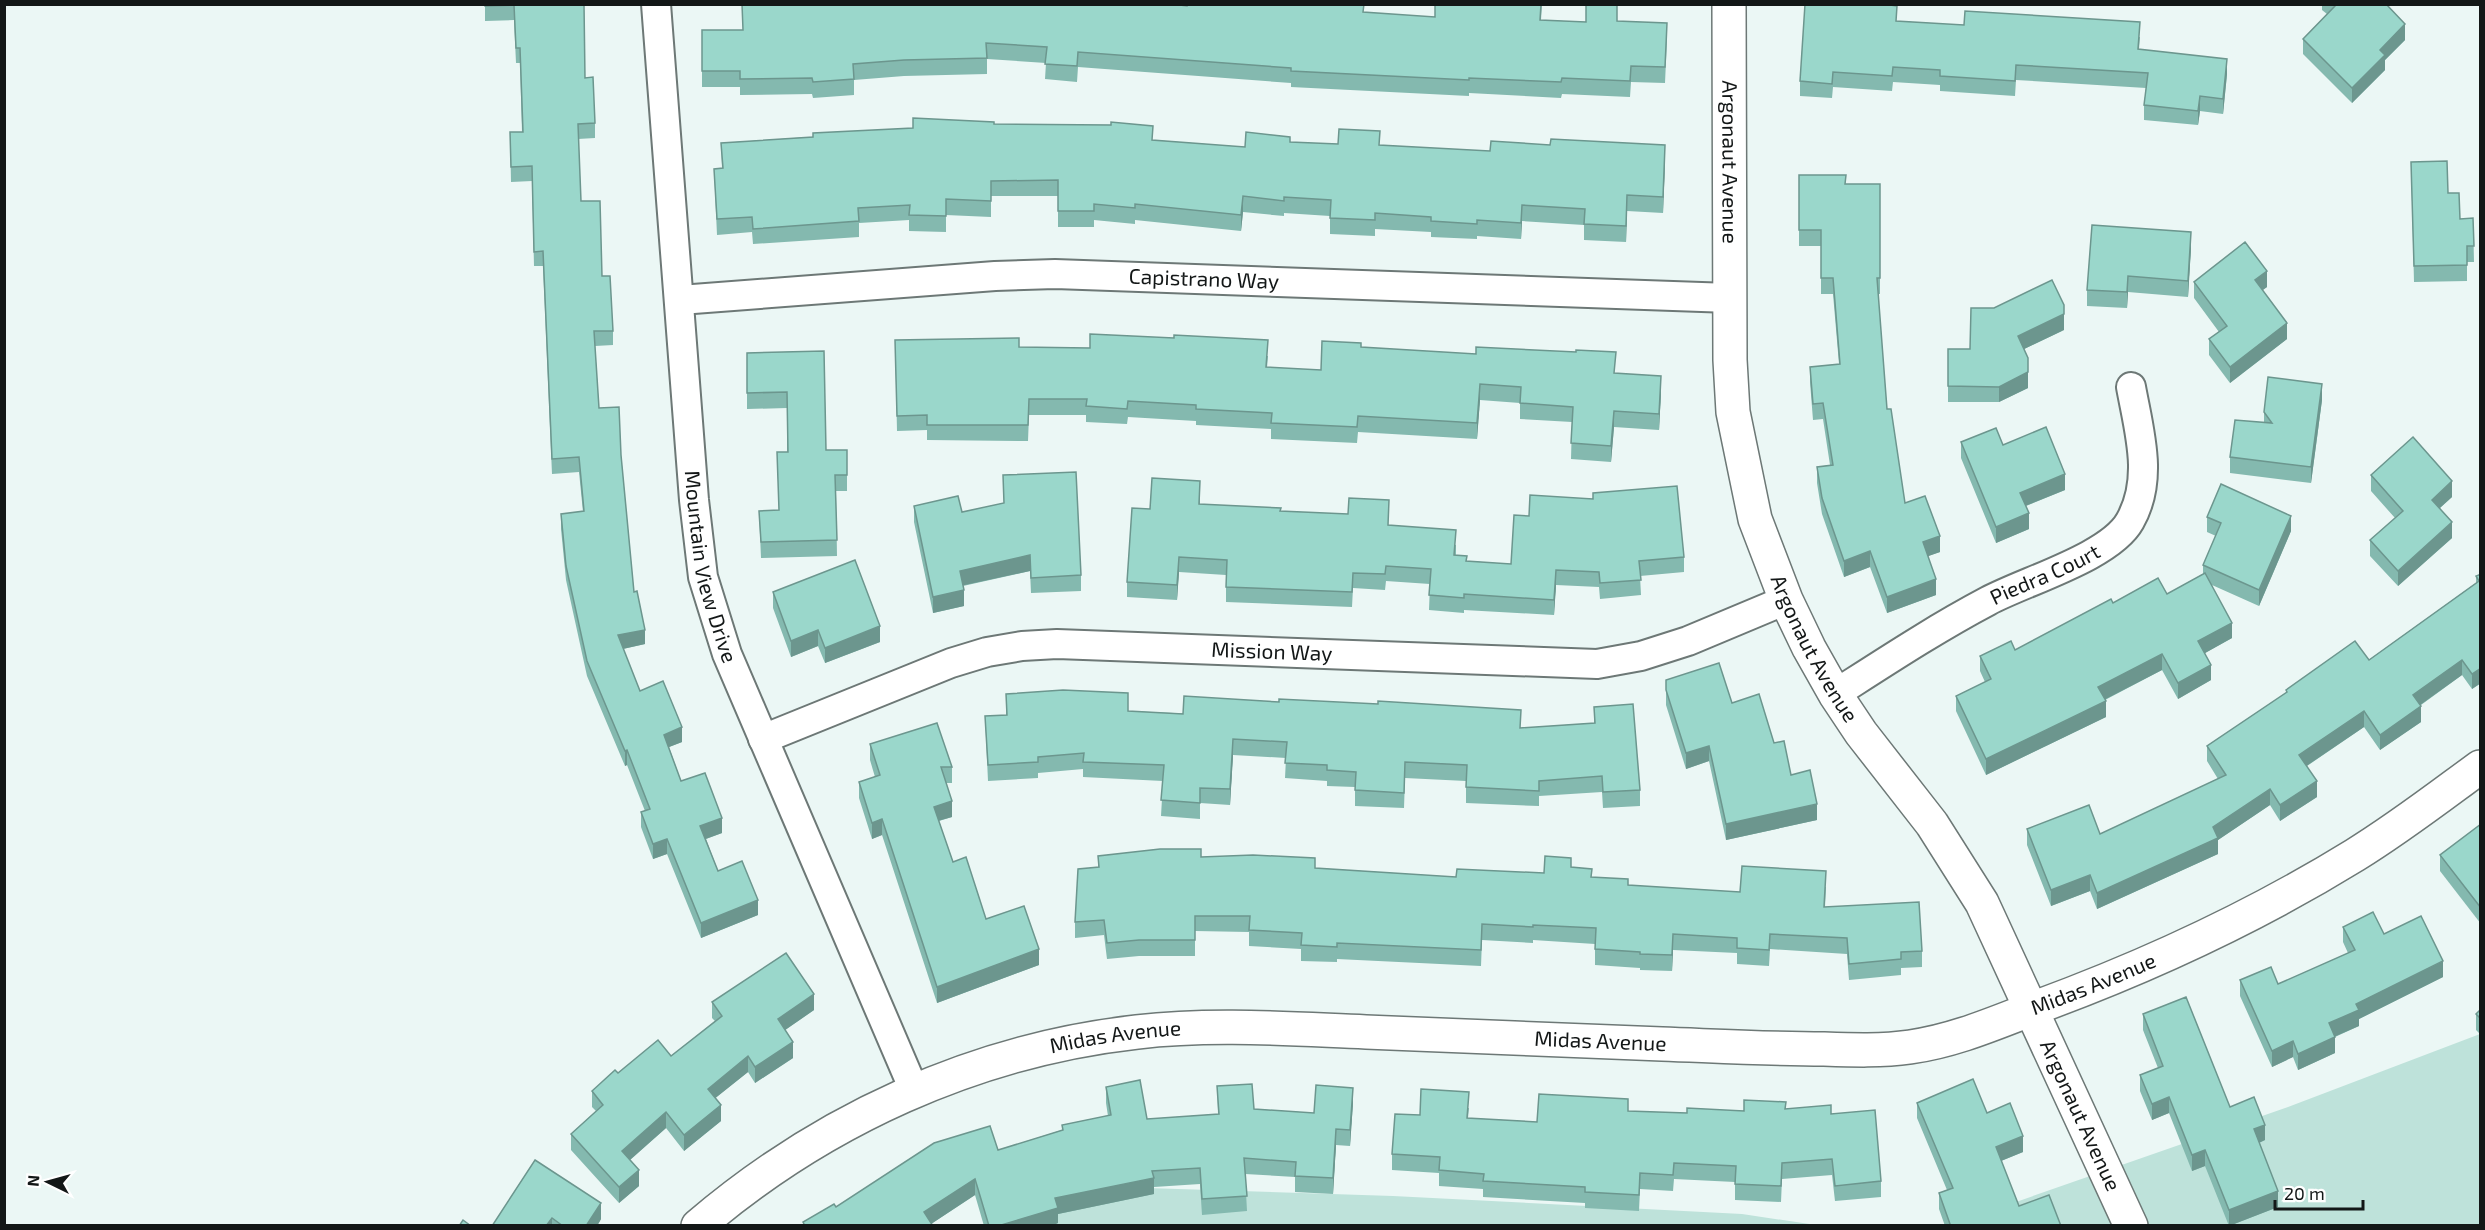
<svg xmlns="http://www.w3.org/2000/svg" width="2485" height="1230" font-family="'Exo 2',sans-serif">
<rect width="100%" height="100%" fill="#ebf7f5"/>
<g fill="#bee2da">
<path d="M2480 1034V1225L1947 1226 2288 1107Z"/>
<path d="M1147 1188 1393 1196 1742 1214 1816 1225 1008 1226Z"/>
</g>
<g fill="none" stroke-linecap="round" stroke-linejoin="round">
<g stroke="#6d7876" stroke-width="32">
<g id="street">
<path id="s1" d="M656 4 694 500 703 577 727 654 914 1090"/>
<path id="s2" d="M680 300 995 276 1055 274 1730 298"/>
<path id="s3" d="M1835 694C1885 662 1935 629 1988 601 2025 581 2110 557 2130 521 2154 479 2139 431 2131 387"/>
<path id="s4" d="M763 739 951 663 987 652 1022 646 1057 644 1597 664 1641 656 1688 641 1786 600"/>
</g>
</g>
<g stroke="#6d7876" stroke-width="36">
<g id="secondary">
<path id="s5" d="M1729 4 1730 360 1733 412 1755 519 1786 600 1809 648 1835 694 1861 733 1932 824 1982 903 2131 1226"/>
<path id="s6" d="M698 1226C822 1120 975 1050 1137 1032 1213 1023 1290 1029 1366 1032 1465 1036 1563 1040 1662 1044 1716 1046 1770 1049 1824 1049 1853 1050 1882 1051 1910 1047 1954 1041 1995 1023 2037 1007 2146 967 2256 916 2355 855 2399 828 2439 797 2480 767"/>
</g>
</g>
<use href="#street" stroke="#fff" stroke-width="28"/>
<use href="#secondary" stroke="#fff" stroke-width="33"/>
</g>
<g fill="#84b9af">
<path d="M485 4H584L585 78 595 123V138L578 139 581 201 602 276 613 331V345L595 346 599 408 621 455 634 592 645 644 623 649 640 691 682 742 669 747 681 781 722 833 706 839 718 871 758 915 701 938 667 854 653 859 641 827V812L645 811 627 765 625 766 587 676 566 580 561 529V514L583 512 579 472 552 474 543 266H534L532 181 511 182 510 132H522L520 63H516L514 20 485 21Z"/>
<path d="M1542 4 1541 20 1586 22 1617 21 1667 39 1665 83 1631 82 1630 97 1562 94 1561 98 1469 93V96L1291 87V83L1078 67 1077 82 1045 79 1046 63 987 59V74L904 76 854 80V95L813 98 812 94 740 95V87H702V30H743L1187 6 1364 13 1435 17Z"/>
<path d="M2322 4H2386L2405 40 2385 60V70L2352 103 2303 54V39L2327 14 2322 10Z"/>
<path d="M1897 21 2140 37 2139 49 2227 74 2223 114 2200 111 2198 125 2144 120V105L2146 88 2016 80 2015 96 1940 91V85L1893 82 1892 91 1833 87 1832 98 1800 96V81Z"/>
<path d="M994 124 1153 140 1245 147 1290 142 1338 144 1380 145 1665 161 1663 213 1627 211 1626 242 1584 240V225L1522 221 1521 239 1477 236V239L1431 237V232L1375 229V236L1330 234V216L1284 213V216L1243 212 1241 231 1135 220V224L1094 220V227H1058V196H991V217L946 215V232L909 231V220L859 223V237L753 244 752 232 717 235 714 169 722 168 721 143Z"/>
<path d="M2411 162 2448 193 2460 219 2473 218 2474 262H2467V281L2414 282Z"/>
<path d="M1799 175 1846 184H1880V294H1878L1887 409 1905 503 1940 552 1928 556 1936 595 1887 613 1870 567 1844 577 1822 514 1817 483V467L1830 465 1823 419 1813 420 1810 382V367L1839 364 1833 294H1821V246H1799Z"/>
<path d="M2191 248 2188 297 2128 292 2127 308 2087 306V290Z"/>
<path d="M2194 282 2267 287 2262 290 2287 339 2230 383 2209 355V339L2219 332 2194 298Z"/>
<path d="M2064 330 2024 349 2028 388 1999 402H1948V349H1970Z"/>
<path d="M895 340 1019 347 1268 356 1267 368 1321 370 1361 347 1615 373 1661 392 1659 430 1614 427 1611 462 1571 459 1572 422 1520 419V403L1480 400 1477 439 1358 432 1357 443 1271 439V429L1196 425V421L1128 417 1127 424 1086 422V415H1029L1028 441 927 440V430L897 431Z"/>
<path d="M824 351 826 450H847V491H836L837 556 761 558 759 511 779 510 777 452H787V408L747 409V353Z"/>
<path d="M2322 400 2311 483 2230 473V457L2264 423V412Z"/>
<path d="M1961 442 2003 445 2065 490 2026 506 2029 529 1996 543 1961 458Z"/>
<path d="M1003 475 1081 575V591L1031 593 1030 571 963 586 964 606 933 613 914 522V506L962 512 1004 503Z"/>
<path d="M2371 475 2452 497 2440 508 2452 538 2398 586 2370 556V540L2395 518 2371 491Z"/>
<path d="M1200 496V504L1281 511 1388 525 1456 545V555L1467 561 1511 564 1684 557V572L1640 576 1641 595 1600 599 1599 587 1556 585 1554 615 1464 610V613L1429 610 1430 584 1386 581 1385 590 1353 588 1352 607 1226 602V575L1179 572 1177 600 1127 597V582L1150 509Z"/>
<path d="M2207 517 2291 531 2259 606 2212 585 2232 638 2205 653 2211 680 2178 699 2162 670 2105 700 2106 717 1986 775 1956 711V696L1985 682 1980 671V656L2015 650 2113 603 2167 594 2203 574V565L2216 536 2207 532Z"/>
<path d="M2481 574V683L2472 689 2462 675 2421 705V722L2380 750 2364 727 2307 766 2317 797 2280 821 2270 805 2218 840V854L2097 909 2090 891 2051 906 2027 845V829L2100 834 2218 779 2207 761V746L2286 693V690L2369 660 2476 583V576Z"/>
<path d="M773 592 880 642 825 663 818 646 791 657 773 608Z"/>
<path d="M1666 680 1732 703 1774 743 1817 820 1726 840 1709 761 1686 769 1666 705Z"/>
<path d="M1006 694 1128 711 1521 728 1594 723V707L1640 790V806L1603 808 1602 792 1539 796V806L1466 803V781L1405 778 1404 808 1355 806V787L1327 786V781L1285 778 1286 758 1233 755 1230 805 1200 803V819L1161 816 1163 781 1083 777V769L1038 773V778L988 781 985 716 1006 715Z"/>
<path d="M870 744 952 767V783H946L952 817 939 821 953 862 986 919 1039 965 937 1003 882 835 872 839 859 798V782L875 777 870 760Z"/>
<path d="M2481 824V924L2440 871V855Z"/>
<path d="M1098 856 1201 857 1315 868 1456 877 1544 873 1571 868 1592 877 1628 885 1740 892 1826 887 1825 907 1922 951V967L1901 968V975L1849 980 1847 954 1770 949 1769 966 1737 964V953L1673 950 1672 971 1640 970V968L1595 965V944L1533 940V943L1482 940 1481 966 1337 959V962L1301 961V949L1249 946V932L1195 931V956H1139L1107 959 1104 935 1075 938V922L1098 867Z"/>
<path d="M2343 927 2384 934 2443 977 2359 1019V1026L2335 1037V1053L2298 1070 2293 1057 2272 1067 2240 996V980L2278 984 2348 953 2343 942Z"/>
<path d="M712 1002 814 1010 785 1030 793 1058 755 1083 748 1072 715 1098 721 1121 684 1151 666 1128 630 1160 639 1186 619 1203 571 1150V1134L596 1111 592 1107V1091L618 1073 671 1056 715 1021 712 1018Z"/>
<path d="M2481 1009V1035L2476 1030V1014Z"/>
<path d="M2143 1014 2230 1107 2265 1140 2259 1143 2278 1207 2229 1226 2205 1166 2192 1171 2169 1113 2152 1120 2140 1091V1075L2158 1068 2143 1030Z"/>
<path d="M1217 1086 1254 1109 1314 1113 1353 1103 1350 1146 1336 1145 1333 1194 1295 1192V1177L1245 1174 1247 1211 1202 1215 1200 1184 1154 1187V1194L1058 1214V1223L1051 1226H984L975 1195 931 1224 933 1226H803V1222L836 1207 998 1150 1062 1130V1125L1108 1116 1106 1103V1087L1147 1119 1218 1114Z"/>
<path d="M1917 1103 1987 1113 2023 1152 2001 1161 2019 1206 2061 1226H1945L1939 1209V1193L1947 1190 1917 1118Z"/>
<path d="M1469 1108 1468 1118 1537 1122 1628 1111 1687 1113 1786 1109 1831 1114 1881 1181V1197L1835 1201 1832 1175 1782 1179 1781 1202 1735 1200V1182L1674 1179 1673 1191 1640 1189 1639 1211 1585 1208V1203L1483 1197V1189L1439 1186V1173L1392 1170V1154L1420 1115Z"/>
<path d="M535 1160 601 1219 597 1226H492Z"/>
</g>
<g fill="#6c968e">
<path d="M2405 24V40L2385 60V70L2352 103V88L2380 50Z"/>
<path d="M2227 59V74L2223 114V99Z"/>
<path d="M2200 96V111L2198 125V111Z"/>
<path d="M1665 145V161L1663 213V197Z"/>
<path d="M1627 195V211L1626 242V226Z"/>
<path d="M1243 196V212L1241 231V215Z"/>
<path d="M1522 205V221L1521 239V223Z"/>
<path d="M2191 232V248L2188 297V281Z"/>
<path d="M2267 271V287L2255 296V280Z"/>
<path d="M2128 276V292L2127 308V292Z"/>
<path d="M2064 314V330L2018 352V336Z"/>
<path d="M2287 323V339L2230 383V367Z"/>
<path d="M2028 358V388L1999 402V387Z"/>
<path d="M1661 376V392L1659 430V414Z"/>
<path d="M1480 384V400L1477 439V423Z"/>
<path d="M2322 384V400L2311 483V467Z"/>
<path d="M1614 411V427L1611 462V446Z"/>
<path d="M2065 474V490L2020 508V493Z"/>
<path d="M2452 481V497L2432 515V500Z"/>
<path d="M2029 513V529L1996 543V527Z"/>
<path d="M2291 516V531L2259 606V590Z"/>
<path d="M2452 522V538L2398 586V571Z"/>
<path d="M1940 536V552L1923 558V542Z"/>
<path d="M1870 551V567L1844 577V561Z"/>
<path d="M1030 555V571L960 586V571Z"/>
<path d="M1179 557V572L1177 600V585Z"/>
<path d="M1556 570V585L1554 615V600Z"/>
<path d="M1936 579V595L1887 613V597Z"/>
<path d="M964 590V606L933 613V597Z"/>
<path d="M2232 623V638L2198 657V641Z"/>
<path d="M880 626V642L825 663V648Z"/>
<path d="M645 630V644L618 650V635Z"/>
<path d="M818 630V646L791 657V641Z"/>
<path d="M2162 654V670L2098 703V687Z"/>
<path d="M2462 660V675L2413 710V695Z"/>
<path d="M2211 665V680L2178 699V683Z"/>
<path d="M2481 668V683L2472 689V674Z"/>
<path d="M2106 701V717L1986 775V759Z"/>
<path d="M2421 706V722L2380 750V735Z"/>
<path d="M2364 711V727L2299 771V755Z"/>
<path d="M682 727V742L664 749V735Z"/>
<path d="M1233 739V755L1230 805V789Z"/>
<path d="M1709 746V761L1686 769V753Z"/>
<path d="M627 750V765L625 766V751Z"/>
<path d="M2317 781V797L2280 821V805Z"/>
<path d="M2270 789V805L2218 840V854L2097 909V893L2213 827Z"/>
<path d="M952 801V817L934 822V807Z"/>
<path d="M1817 804V820L1726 840V824Z"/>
<path d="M722 818V833L700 841V826Z"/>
<path d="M882 819V835L872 839V823Z"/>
<path d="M667 839V854L653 859V844Z"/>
<path d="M2090 875V891L2051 906V890Z"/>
<path d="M758 900V915L701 938V923Z"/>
<path d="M1673 934V950L1672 971V955Z"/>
<path d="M1039 949V965L937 1003V987Z"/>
<path d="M2443 961V977L2359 1019V1026L2329 1039V1023L2356 1004Z"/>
<path d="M814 994V1010L778 1035V1019Z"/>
<path d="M2335 1037V1053L2298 1070V1054Z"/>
<path d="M2293 1041V1057L2272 1067V1051Z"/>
<path d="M793 1042V1058L755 1083V1067Z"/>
<path d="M748 1056V1072L708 1104V1089Z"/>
<path d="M1353 1088V1103L1350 1146V1130Z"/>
<path d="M2169 1097V1113L2152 1120V1104Z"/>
<path d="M721 1105V1121L684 1151V1135Z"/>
<path d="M666 1112V1128L622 1167V1151Z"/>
<path d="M2265 1125V1140L2254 1145V1129Z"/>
<path d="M1336 1129V1145L1333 1194V1178Z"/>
<path d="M2023 1136V1152L1996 1163V1147Z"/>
<path d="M2205 1150V1166L2192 1171V1155Z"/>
<path d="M639 1170V1186L619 1203V1187Z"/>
<path d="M1154 1178V1194L1058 1214V1223L1051 1226H998L1055 1198Z"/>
<path d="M975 1179V1195L928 1226 924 1212Z"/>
<path d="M2278 1191V1207L2229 1226V1210Z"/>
<path d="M601 1203V1219L597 1226H586Z"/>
<path d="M552 1218V1226H546Z"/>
</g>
<g fill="#9ad7cb" stroke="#6c968e" stroke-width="1.5">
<path d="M485 4H584L585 78 593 77 595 123 578 124 581 201H600L602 276H610L613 331H594L599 408 619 407 621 455 634 592 637 591 645 630 618 635 640 691 663 681 682 727 664 735 681 781 705 773 722 818 700 826 718 871 742 861 758 900 701 923 667 839 653 844 641 812 650 809 627 750 625 751 587 661 566 566 561 514 584 511 579 457 552 459 543 251 534 252 532 166 511 167 510 132H523L520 48H516L514 5 485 6Z"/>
<path d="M742 4H1171L1187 6V4H1364L1363 12 1435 17V4H1541L1540 20 1586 22V4H1617V21L1667 23 1665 67 1631 66 1630 81 1562 78 1561 82 1469 78V80L1291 71V68L1078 52 1077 66 1045 64 1047 47 986 43 987 58 904 60 853 64 854 79 813 82 812 78 740 79V71H702V30H743Z"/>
<path d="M1805 4H1883L1897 6 1896 21 1964 25 1965 11 2140 22 2138 49 2227 59 2223 99 2200 96 2198 111 2144 105 2148 73 2016 65 2015 81 1940 76V70L1893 67 1892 76 1833 72 1832 84 1800 81Z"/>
<path d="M2333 4H2386L2405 24 2380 50 2385 55 2352 88 2303 39 2335 6Z"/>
<path d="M913 118 994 122V124L1111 125V122L1153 126 1152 140 1245 147 1246 132 1290 137V142L1338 144 1339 129 1380 131 1379 145 1490 151 1491 141 1550 145 1551 139 1665 145 1663 197 1627 195 1626 226 1584 224 1585 209 1522 205 1521 223 1477 220V224L1431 221V217L1375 213V220L1330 218 1331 200 1284 197V201L1243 196 1241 215 1135 204V208L1094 204V211H1058V180L991 181V201L946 199V216L909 215 910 205 858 208 859 221 753 229 752 217 717 219 714 169 723 168 721 143 813 137V133L913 128Z"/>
<path d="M2447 161 2448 193H2459L2460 219 2473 218 2474 246H2467V265L2414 266 2411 162Z"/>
<path d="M1799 175H1846L1845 184H1880V278H1877L1887 409H1891L1905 503 1925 496 1940 536 1923 542 1936 579 1887 597 1870 551 1844 561 1822 498 1817 467 1833 465 1823 403 1813 404 1810 367 1840 364 1833 278H1821V230H1799Z"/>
<path d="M2092 225 2191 232 2188 281 2128 276 2127 292 2087 290Z"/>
<path d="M2245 242 2267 271 2255 280 2287 323 2230 367 2209 339 2227 326 2194 282Z"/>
<path d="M2052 280 2064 305V314L2018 336 2028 358V372L1999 387 1948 386V349H1970L1971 308H1994Z"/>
<path d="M1090 334 1174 338V335L1268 340 1266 367 1321 370 1322 341 1361 343V347L1476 354V347L1576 352V350L1616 352 1614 373 1661 376 1659 414 1614 411 1611 446 1571 443 1573 407 1520 403 1521 387 1480 384 1477 423 1358 416 1357 427 1271 423 1272 413 1196 409V405L1128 401 1127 409 1086 406 1087 399H1029L1028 425H927V415L897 416 895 340 1019 338V347L1090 348Z"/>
<path d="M824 351 826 450H847V475H835L837 540 761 542 759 511 779 510 777 452H788L787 392 747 393V353Z"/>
<path d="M2268 377 2322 384 2311 467 2230 457 2235 420 2272 423 2264 412Z"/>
<path d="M2046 427 2065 474 2020 493 2029 513 1996 527 1961 442 1996 428 2003 445Z"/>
<path d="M2413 437 2452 481 2432 500 2452 522 2398 571 2370 540 2403 511 2371 475Z"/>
<path d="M1076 472 1081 575 1031 578 1030 555 960 571 964 590 933 597 914 506 958 496 962 512 1004 503 1003 475Z"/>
<path d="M1152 478 1200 481 1199 504 1281 508 1280 511 1348 514 1349 498 1389 500 1388 525 1456 530 1454 555 1467 556 1466 561 1511 564 1514 515 1529 516 1530 495 1593 499V493L1677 486 1684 557 1639 561 1641 580 1600 583 1599 572 1556 570 1554 600 1464 594V598L1429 595 1431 569 1386 566 1385 574 1353 573 1352 592 1226 587 1227 560 1179 557 1177 585 1127 582 1132 508 1150 509Z"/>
<path d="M2221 484 2291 516 2259 590 2203 565 2221 523 2207 517Z"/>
<path d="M855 560 880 626 825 648 818 630 791 641 773 592Z"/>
<path d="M2205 573 2232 623 2198 641 2211 665 2178 683 2162 654 2098 687 2106 701 1986 759 1956 696 1991 679 1980 656 2011 641 2015 650 2111 599 2113 603 2158 578 2167 594Z"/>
<path d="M2481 574V668L2472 674 2462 660 2413 695 2421 706 2380 735 2364 711 2299 755 2317 781 2280 805 2270 789 2213 827 2218 838 2097 893 2090 875 2051 890 2027 829 2089 805 2100 834 2226 775 2207 746 2287 692 2286 690 2355 641 2369 660 2479 581 2476 576Z"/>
<path d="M1719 663 1732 703 1759 694 1774 743 1784 741 1791 775 1810 770 1817 804 1726 824 1709 746 1686 753 1666 690V680Z"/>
<path d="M1063 690 1128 693V711L1183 714 1184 696 1279 702V699L1378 704V701L1521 710 1520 728 1595 723 1594 707 1633 704 1640 790 1603 792 1602 776 1539 781V791L1466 787 1467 765 1405 762 1404 793 1355 790 1356 772 1327 770V765L1285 763 1287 742 1233 739 1230 789 1200 788V803L1161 800 1164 765 1083 762 1084 753 1038 757V762L988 765 985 716 1007 715 1006 694Z"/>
<path d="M937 723 952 767H941L952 801 934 807 953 862 966 857 986 919 1024 906 1039 949 937 987 882 819 872 823 859 782 880 775 870 744Z"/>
<path d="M2481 824V908L2440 855Z"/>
<path d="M1160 849H1201V857L1253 855 1315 858V868L1456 877 1457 869 1544 873 1545 856 1571 858V867L1592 869 1591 877 1628 879V885L1740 892 1742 866 1826 871 1824 907 1919 902 1922 951 1901 952V959L1849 964 1847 938 1770 934 1769 950 1737 948V938L1673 934 1672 955 1640 954V952L1595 949 1596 928 1533 925V927L1482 924 1481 950 1337 943V947L1301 945 1302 933 1249 930 1250 916H1195V940H1139L1107 943 1104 920 1075 922 1078 869 1099 867 1098 856Z"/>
<path d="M2373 912 2384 934 2421 916 2443 961 2356 1004 2359 1010 2329 1023 2335 1037 2298 1054 2293 1041 2272 1051 2240 980 2271 967 2278 984 2355 950 2343 927Z"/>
<path d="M786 953 814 994 778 1019 793 1042 755 1067 748 1056 708 1089 721 1105 684 1135 666 1112 622 1151 639 1170 619 1187 571 1134 603 1105 592 1091 615 1070 618 1073 658 1040 671 1056 722 1016 712 1002Z"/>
<path d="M2186 997 2230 1107 2254 1097 2265 1125 2254 1129 2278 1191 2229 1210 2205 1150 2192 1155 2169 1097 2152 1104 2140 1075 2163 1066 2143 1014Z"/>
<path d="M2481 1009V1019L2476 1014Z"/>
<path d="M1973 1079 1987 1113 2010 1103 2023 1136 1996 1147 2019 1206 2049 1195 2061 1226H1947L1950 1224 1939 1193 1953 1188 1917 1103Z"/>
<path d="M1140 1080 1147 1119 1219 1114 1217 1086 1252 1084 1254 1109 1314 1113 1316 1085 1353 1088 1350 1130 1336 1129 1333 1178 1295 1176 1296 1162 1244 1158 1247 1196 1202 1199 1200 1168 1152 1171 1154 1178 1055 1198 1058 1208 998 1226H989L975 1179 924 1212 933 1226H805L803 1222 834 1204 836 1207 934 1143 990 1126 998 1150 1063 1130 1062 1125 1111 1115 1106 1087Z"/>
<path d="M1421 1089 1469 1092 1467 1118 1537 1122 1539 1094 1628 1099V1111L1687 1113V1108L1744 1111V1100L1786 1102 1785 1109 1831 1105V1114L1875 1110 1881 1181 1835 1186 1832 1159 1782 1163 1781 1186 1735 1184 1736 1166 1674 1163 1673 1175 1640 1173 1639 1195 1585 1192V1187L1483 1181 1484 1174 1439 1170 1440 1157 1392 1154 1395 1114 1420 1115Z"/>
<path d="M535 1160 601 1203 586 1226H563L552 1218 546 1226H492Z"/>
<path d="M463 1220 471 1226H459Z"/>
</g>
<g text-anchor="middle" stroke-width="6" stroke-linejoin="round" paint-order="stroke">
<g font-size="21" fill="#131717" stroke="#fff">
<text dy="7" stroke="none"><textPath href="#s5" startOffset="158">Argonaut Avenue</textPath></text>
<text dy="7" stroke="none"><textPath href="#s2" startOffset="525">Capistrano Way</textPath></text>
<text dy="7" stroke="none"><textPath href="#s1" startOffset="566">Mountain View Drive</textPath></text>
<text dy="7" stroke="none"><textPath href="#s3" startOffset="242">Piedra Court</textPath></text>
<text dy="7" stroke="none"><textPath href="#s5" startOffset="660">Argonaut Avenue</textPath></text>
<text dy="7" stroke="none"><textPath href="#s4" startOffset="526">Mission Way</textPath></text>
<text dy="7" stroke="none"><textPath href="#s6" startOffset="1455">Midas Avenue</textPath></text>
<text dy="7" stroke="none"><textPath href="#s6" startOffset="465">Midas Avenue</textPath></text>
<text dy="7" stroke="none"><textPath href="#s6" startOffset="951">Midas Avenue</textPath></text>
<text dy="7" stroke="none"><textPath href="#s5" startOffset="1200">Argonaut Avenue</textPath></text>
</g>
</g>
<rect width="2485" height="1230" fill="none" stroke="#131717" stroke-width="12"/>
<g transform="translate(48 1182) rotate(275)" stroke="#ffffff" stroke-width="4.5" paint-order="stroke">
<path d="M0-4.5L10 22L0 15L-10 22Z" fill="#131717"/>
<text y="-9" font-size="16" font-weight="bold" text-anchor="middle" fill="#131717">N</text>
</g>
<path d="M2275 1200v9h88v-9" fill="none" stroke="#131717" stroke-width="3"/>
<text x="2284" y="1200" font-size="18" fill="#131717" stroke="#ffffff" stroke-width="4.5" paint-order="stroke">20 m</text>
</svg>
